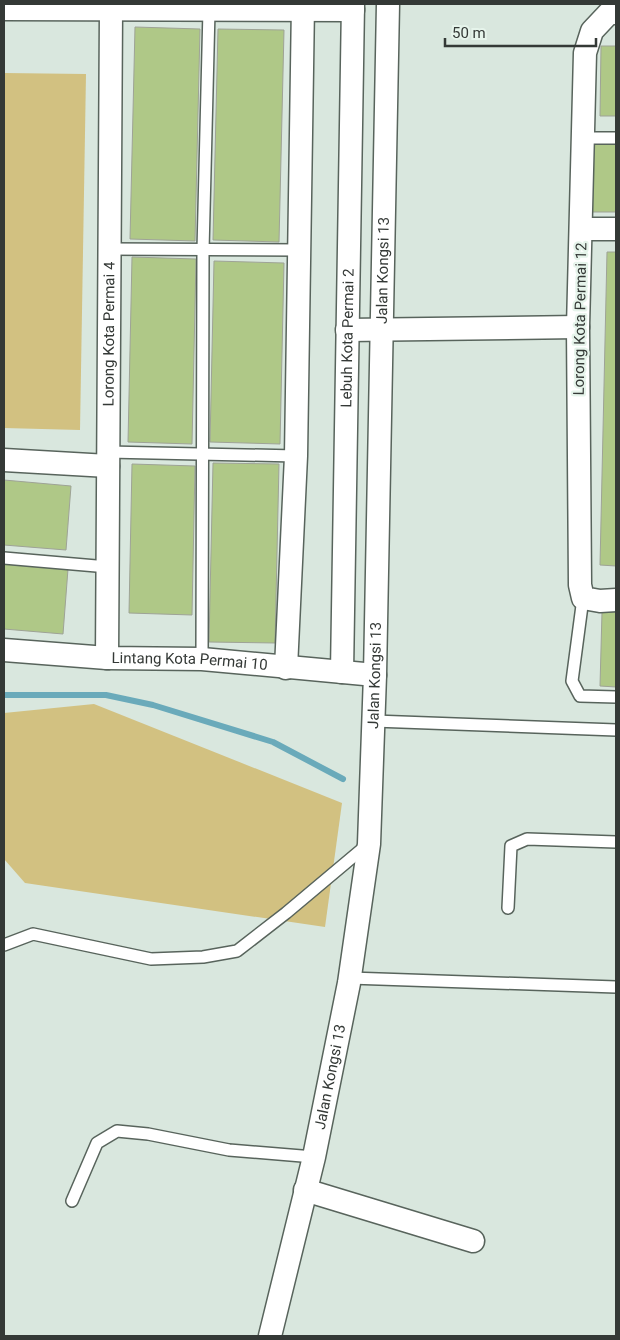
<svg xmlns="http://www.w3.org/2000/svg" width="620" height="1340" font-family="Roboto,sans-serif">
<rect width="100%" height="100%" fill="#d9e7de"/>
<g fill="#d2c181">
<path d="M4 73 86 74 80 430 4 428Z"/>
<path d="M94 704 342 803 325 927 25 883 4 859V713Z"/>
</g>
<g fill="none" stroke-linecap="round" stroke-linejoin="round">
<path stroke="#6aaaba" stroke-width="6" d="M4 695H106L153 705 273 742 343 779"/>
</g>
<g fill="#afc887" stroke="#9ea396">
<path d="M135 27 200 29 195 241 130 239Z"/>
<path d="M218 29 284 30 279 242 213 240Z"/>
<path d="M601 46H616V116H600Z"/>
<path d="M593 142H616V212H592Z"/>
<path d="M607 252H616V566L600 565Z"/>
<path d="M132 257 196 259 192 444 128 442Z"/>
<path d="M214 261 284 263 280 444 210 442Z"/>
<path d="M213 463 279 464 275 643 209 642Z"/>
<path d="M132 464 195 466 192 615 129 613Z"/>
<path d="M4 480 71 486 66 550 4 545Z"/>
<path d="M4 564 68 569 63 634 4 629Z"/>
<path d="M602 612H616V687L600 686Z"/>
</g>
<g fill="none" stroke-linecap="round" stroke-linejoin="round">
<g stroke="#58645c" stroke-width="14">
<g id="service">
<path d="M583 138H616"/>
<path d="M109 249 299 250"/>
<path d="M108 452 296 456"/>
<path d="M4 558 108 567"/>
<path d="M583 598 572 681 580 696 616 697"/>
<path d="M202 659 203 250 209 10"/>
<path d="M374 721 616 730"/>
<path d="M508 908 511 846 527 839 616 842"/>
<path d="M4 945 33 934 151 959 203 957 237 951 286 913 367 845"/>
<path d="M350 978 616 987"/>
<path d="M72 1201 97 1143 117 1131 148 1134 229 1150 314 1157"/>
</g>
</g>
<g stroke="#58645c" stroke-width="25">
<g id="minor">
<path d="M4 9 353 10"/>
<path d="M616 13H609L592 31 585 53 578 327 580 585 583 598 600 601 616 600"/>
<path d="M581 229H616"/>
<path d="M347 330 578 327"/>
<path d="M4 460 108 466"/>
<path id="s1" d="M4 650 107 658 202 659 375 675"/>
<path id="s2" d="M107 658 111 10"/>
<path d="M286 668 296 456 303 4"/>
<path id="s3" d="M342 672 353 4"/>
<path d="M305 1190 473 1241"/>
<path id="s4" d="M270 1336 314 1157 349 983 369 844 375 675 388 4"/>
</g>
</g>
<use href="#service" stroke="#fff" stroke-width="11"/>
<use href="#minor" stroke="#fff" stroke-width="22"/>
</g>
<g text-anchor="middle" stroke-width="4.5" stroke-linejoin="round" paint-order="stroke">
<g font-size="15" fill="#343936" stroke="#e6f4eb">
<text dy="5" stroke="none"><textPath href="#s4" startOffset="1076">Jalan Kongsi 13</textPath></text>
<text transform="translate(580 319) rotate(-89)" y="5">Lorong Kota Permai 12</text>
<text dy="5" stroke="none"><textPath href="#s2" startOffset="324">Lorong Kota Permai 4</textPath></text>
<text dy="5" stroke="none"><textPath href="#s3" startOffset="334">Lebuh Kota Permai 2</textPath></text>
<text dy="5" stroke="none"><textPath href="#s1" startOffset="186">Lintang Kota Permai 10</textPath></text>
<text dy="5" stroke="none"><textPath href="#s4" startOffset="671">Jalan Kongsi 13</textPath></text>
<text dy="5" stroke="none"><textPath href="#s4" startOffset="266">Jalan Kongsi 13</textPath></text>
</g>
</g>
<rect width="620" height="1340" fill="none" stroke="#343936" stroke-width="10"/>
<path d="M445 38v8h151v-8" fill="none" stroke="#343936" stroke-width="2.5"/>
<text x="452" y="38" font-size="15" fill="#343936" stroke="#e6f4eb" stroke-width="4" paint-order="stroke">50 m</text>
</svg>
